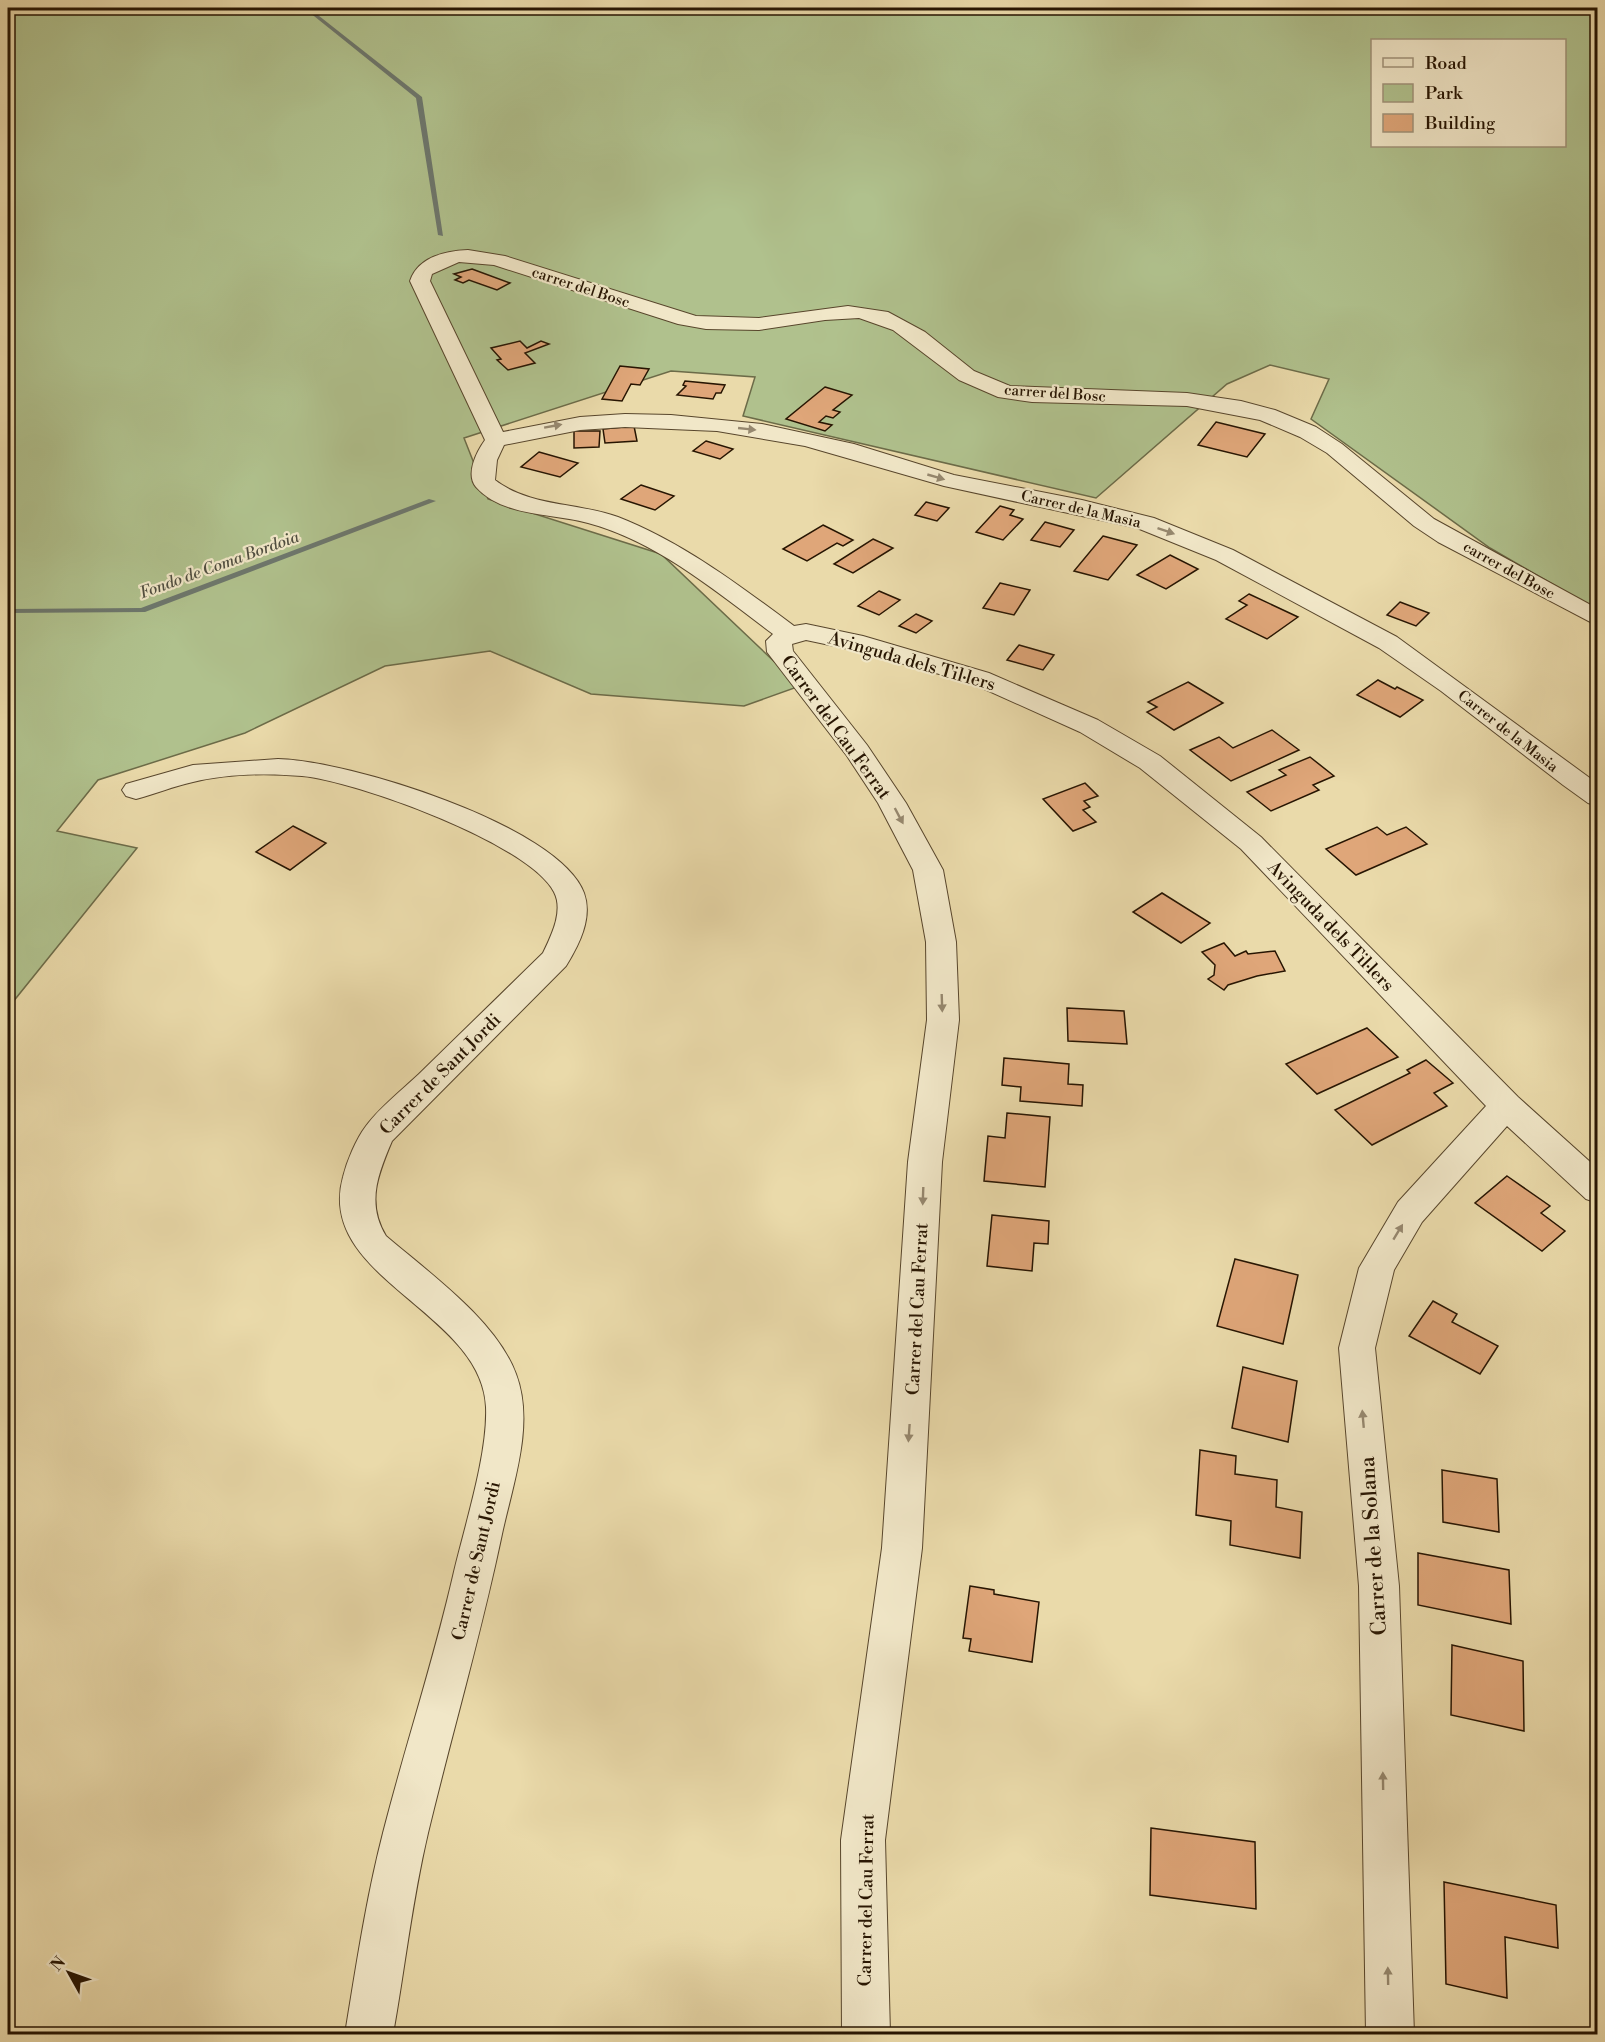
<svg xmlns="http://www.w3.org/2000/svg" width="1605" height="2042" font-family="'Libre Bodoni',serif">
<rect width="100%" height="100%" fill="#eadaaa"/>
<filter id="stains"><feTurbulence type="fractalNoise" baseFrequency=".00333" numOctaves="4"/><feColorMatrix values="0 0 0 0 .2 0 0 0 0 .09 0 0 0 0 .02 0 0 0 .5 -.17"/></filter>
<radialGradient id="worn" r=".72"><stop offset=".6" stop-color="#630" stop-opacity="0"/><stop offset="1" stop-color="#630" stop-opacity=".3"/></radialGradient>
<path fill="#b0c18d" stroke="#6c6b48" stroke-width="1.5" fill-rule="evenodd" d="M8 8H1597V610L1490 548 1311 419 1329 379 1270 365 1227 384 1096 498 743 416 755 377 671 371 464 438 488 499 661 554 800 686 744 706 591 694 490 651 385 666 245 733 98 780 57 831 137 848 8 1008ZM1372 40H1564V146H1372Z"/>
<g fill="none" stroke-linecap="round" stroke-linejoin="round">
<g fill="#6d776d" fill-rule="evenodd">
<path d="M304 8H309L422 97 443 236 438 235 416 98Z"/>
<path d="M1572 8 1598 10V13L1575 10Z"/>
<path d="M429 499 436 501 145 612 8 613V609L141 608Z"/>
</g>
</g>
<g fill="#dfa679" stroke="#271502" stroke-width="1.5">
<path d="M472 269 510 283 497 290 469 280 463 283 455 280 461 277 454 274Z"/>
<path d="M520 341 527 348 541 341 549 344 525 353 535 363 508 370 497 360 501 359 491 348Z"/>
<path d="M620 366 649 369 640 385 631 384 622 401 602 399Z"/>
<path d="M685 381 725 385 721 393H716L713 399 677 395 686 386 683 385Z"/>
<path d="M825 387 852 395 833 410 840 412 833 418 826 416 819 422 832 425 825 431 786 419Z"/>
<path d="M1216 422 1265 434 1247 457 1198 445Z"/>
<path d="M634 426 637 441 605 443 603 429Z"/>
<path d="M574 431H600L599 447 574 448Z"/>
<path d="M706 441 733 449 720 459 693 451Z"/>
<path d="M539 452 578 463 560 477 521 467Z"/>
<path d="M641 485 674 496 655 510 621 499Z"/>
<path d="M926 502 949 508 937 521 915 515Z"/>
<path d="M1000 506 1014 510 1010 515 1023 519 1003 540 976 532Z"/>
<path d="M1045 522 1074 530 1060 547 1031 540Z"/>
<path d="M823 525 853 540 843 546 837 543 807 561 783 549Z"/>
<path d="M1103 536 1137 545 1108 580 1074 571Z"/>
<path d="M873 539 893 548 853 573 834 564Z"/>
<path d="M1170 555 1198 569 1166 589 1137 575Z"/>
<path d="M1000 583 1030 590 1014 615 983 608Z"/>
<path d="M879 591 900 600 879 615 858 606Z"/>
<path d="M1249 594 1298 617 1267 639 1226 619 1247 605 1239 601Z"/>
<path d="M1400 602 1429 613 1416 626 1387 615Z"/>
<path d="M916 614 932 621 916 633 899 626Z"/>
<path d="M1019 645 1054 655 1043 670 1007 660Z"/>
<path d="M1378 680 1395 689 1397 687 1423 700 1400 717 1357 695Z"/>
<path d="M1188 682 1223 703 1174 730 1147 712 1157 707 1148 702Z"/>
<path d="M1272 730 1299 750 1231 781 1190 750 1219 737 1233 748Z"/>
<path d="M1310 757 1334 776 1313 785 1319 790 1271 811 1247 792 1286 775 1279 770Z"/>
<path d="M1085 783 1098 796 1084 801 1090 807 1083 810 1096 822 1073 831 1043 799Z"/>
<path d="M293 826 326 843 290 870 256 852Z"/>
<path d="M1377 827 1387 835 1406 827 1427 844 1356 875 1326 849Z"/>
<path d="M1162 893 1210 923 1181 943 1133 912Z"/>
<path d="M1224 943 1235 956 1246 951 1248 954 1275 951 1285 971 1257 976 1228 985 1224 990 1208 979 1214 975 1215 965 1202 952Z"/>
<path d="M1067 1008 1124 1011 1127 1044 1068 1041Z"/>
<path d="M1367 1028 1398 1057 1317 1094 1286 1064Z"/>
<path d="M1004 1058 1069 1064 1068 1084 1083 1085 1082 1106 1020 1101 1021 1087 1002 1085Z"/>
<path d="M1426 1060 1453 1083 1434 1093 1447 1106 1372 1145 1335 1110 1410 1073 1407 1070Z"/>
<path d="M1007 1113 1050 1117 1045 1187 984 1181 988 1136 1005 1138Z"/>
<path d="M1507 1176 1550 1206 1541 1213 1565 1231 1542 1251 1475 1203Z"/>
<path d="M992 1215 1049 1221 1048 1244 1034 1243 1032 1271 987 1266Z"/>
<path d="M1235 1259 1298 1275 1283 1344 1217 1326Z"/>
<path d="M1433 1301 1457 1314 1452 1322 1498 1346 1480 1374 1409 1336Z"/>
<path d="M1243 1367 1297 1381 1288 1442 1232 1428Z"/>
<path d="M1200 1450 1236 1456 1235 1474 1277 1480 1276 1507 1302 1512 1300 1558 1230 1545 1231 1521 1196 1515Z"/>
<path d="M1442 1470 1497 1479 1499 1532 1443 1522Z"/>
<path d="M1418 1553 1509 1570 1511 1624 1418 1605Z"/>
<path d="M970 1586 994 1590V1594L1039 1602 1032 1662 969 1651 971 1639 963 1638Z"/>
<path d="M1452 1645 1523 1661 1524 1731 1451 1715Z"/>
<path d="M1151 1828 1255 1842 1256 1909 1150 1895Z"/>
<path d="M1444 1882 1556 1905 1558 1948 1505 1937 1507 1998 1446 1984Z"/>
</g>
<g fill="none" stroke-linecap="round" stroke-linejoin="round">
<g stroke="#58462c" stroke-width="2">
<g id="street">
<path d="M468 250 505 256 696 316 759 318 848 306 888 312 925 332 974 371 1010 386 1187 393 1241 401 1275 410 1316 427 1342 444 1434 519 1598 609V626L1438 542 1414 526 1327 453 1300 437 1260 420 1187 406 1032 402 998 397 959 380 893 330 859 318 825 320 759 330 706 329 678 324 494 265 459 262 432 274 430 281 503 432 580 417 625 414 671 415 762 424 854 444 954 475 1082 500 1154 518 1233 550 1397 637 1598 784V806L1588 803 1563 785 1441 691 1379 648 1216 560 1137 528 944 486 805 446 717 431 625 427 580 430 504 445 497 460 495 480C530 507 577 502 618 517 682 542 739 585 794 626L806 624 863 636 989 673 1098 720 1160 756 1261 837 1518 1097 1598 1169V1203L1586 1199 1507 1126 1422 1222 1394 1270 1375 1348 1399 1586 1414 2034H1366L1359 1586 1339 1348 1359 1268 1398 1202 1486 1106 1241 849 1140 768 1080 732 971 683 858 651 806 640 792 644 793 651 867 745 906 803 943 870 956 942 959 1020 942 1162 922 1548 885 1840 890 2034H842L841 1840 882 1548 908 1162 927 1020 926 942 913 870 878 803 847 756 767 652 766 641 773 634C717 592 656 541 588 523 552 513 503 517 476 487 465 474 477 451 485 440L410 281C418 257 445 251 468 250Z"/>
<path d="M278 759C346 760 559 825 584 893 593 918 579 945 566 966L392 1141C378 1174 366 1203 386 1236 429 1273 496 1320 516 1374 535 1424 513 1483 502 1534 481 1635 452 1733 428 1833 412 1900 405 1968 393 2034H345C356 1967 366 1899 383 1833 405 1747 433 1663 453 1576 464 1528 488 1455 486 1407 482 1311 315 1278 343 1177 347 1161 356 1139 366 1126 380 1107 402 1090 419 1074 460 1034 502 993 543 953 551 936 564 911 554 892 529 843 355 781 302 776 267 773 226 774 193 782 174 786 155 794 136 799L126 796 122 790 126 784 193 765Z"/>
</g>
</g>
<use href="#street" fill="#f1e7c8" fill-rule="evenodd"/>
</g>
<defs><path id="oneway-solid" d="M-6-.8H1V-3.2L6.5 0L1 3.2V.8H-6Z" transform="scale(1.5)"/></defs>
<g fill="#96886f">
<use href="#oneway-solid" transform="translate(553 426) rotate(-10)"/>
<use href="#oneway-solid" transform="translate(747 429) rotate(6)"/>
<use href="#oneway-solid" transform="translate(936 477) rotate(16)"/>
<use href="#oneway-solid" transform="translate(1166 531) rotate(19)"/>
<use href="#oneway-solid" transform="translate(899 816) rotate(62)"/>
<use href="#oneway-solid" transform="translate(942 1003) rotate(88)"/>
<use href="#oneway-solid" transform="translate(923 1196) rotate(92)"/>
<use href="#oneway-solid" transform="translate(1398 1232) rotate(-59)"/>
<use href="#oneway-solid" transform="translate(1363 1419) rotate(-95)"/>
<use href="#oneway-solid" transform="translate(909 1433) rotate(94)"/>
<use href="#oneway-solid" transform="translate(1383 1781) rotate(-91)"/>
<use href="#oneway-solid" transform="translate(1388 1976) rotate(-91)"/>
</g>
<g text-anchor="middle" stroke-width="4.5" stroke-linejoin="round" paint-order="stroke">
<g font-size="15" fill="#271502" stroke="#f1e7c8">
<text transform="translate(581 287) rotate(18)" y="5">carrer del Bosc</text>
<text transform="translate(1055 393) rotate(4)" y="5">carrer del Bosc</text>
<text transform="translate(1081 509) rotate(13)" y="5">Carrer de la Masia</text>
<text transform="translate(1509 570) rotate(29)" y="5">carrer del Bosc</text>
<text transform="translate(1508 731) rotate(38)" y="5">Carrer de la Masia</text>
</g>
<g font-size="16" font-style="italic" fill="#504e40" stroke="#f1e7c8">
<text transform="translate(219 564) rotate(-20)" y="6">Fondo de Coma Bordoia</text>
</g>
<g font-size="18" fill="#271502" stroke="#f1e7c8">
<text transform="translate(912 661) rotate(16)" y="6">Avinguda dels Til·lers</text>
<text transform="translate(836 727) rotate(54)" y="6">Carrer del Cau Ferrat</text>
<text transform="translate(1331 926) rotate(46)" y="6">Avinguda dels Til·lers</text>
<text transform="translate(440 1074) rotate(-45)" y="6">Carrer de Sant Jordi</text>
<text transform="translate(917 1309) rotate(-87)" y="6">Carrer del Cau Ferrat</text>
<text transform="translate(476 1561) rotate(-77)" y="6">Carrer de Sant Jordi</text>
<text transform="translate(866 1900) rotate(-89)" y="6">Carrer del Cau Ferrat</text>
</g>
<g font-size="21" fill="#271502" stroke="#f1e7c8">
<text transform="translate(1373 1546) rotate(-94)" y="7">Carrer de la Solana</text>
</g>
</g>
<rect width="1605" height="2042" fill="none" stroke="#eadaaa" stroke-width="30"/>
<rect x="9" y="9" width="1587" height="2024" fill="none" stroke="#271502" stroke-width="3"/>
<rect x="15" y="15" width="1575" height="2012" fill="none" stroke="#271502" stroke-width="1.5"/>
<rect x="1371" y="39" width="195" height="108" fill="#f1e7c8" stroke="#a09379" stroke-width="1.5"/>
<rect x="1383" y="58" width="30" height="9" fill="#f1e7c8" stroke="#a09379" stroke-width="1.5"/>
<text x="1425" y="69" font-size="18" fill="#271502">Road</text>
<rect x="1383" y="84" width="30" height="18" fill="#b0c18d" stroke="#a09379" stroke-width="1.5"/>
<text x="1425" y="99" font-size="18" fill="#271502">Park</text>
<rect x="1383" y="114" width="30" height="18" fill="#dfa679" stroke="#a09379" stroke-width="1.5"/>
<text x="1425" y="129" font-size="18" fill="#271502">Building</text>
<g transform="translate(69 1973) rotate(310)" stroke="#f1e7c8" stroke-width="4.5" paint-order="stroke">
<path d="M0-4.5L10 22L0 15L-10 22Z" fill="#271502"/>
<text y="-9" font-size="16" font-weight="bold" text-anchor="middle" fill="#271502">N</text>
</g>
<rect width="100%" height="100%" filter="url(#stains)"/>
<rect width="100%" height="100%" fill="url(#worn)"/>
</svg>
